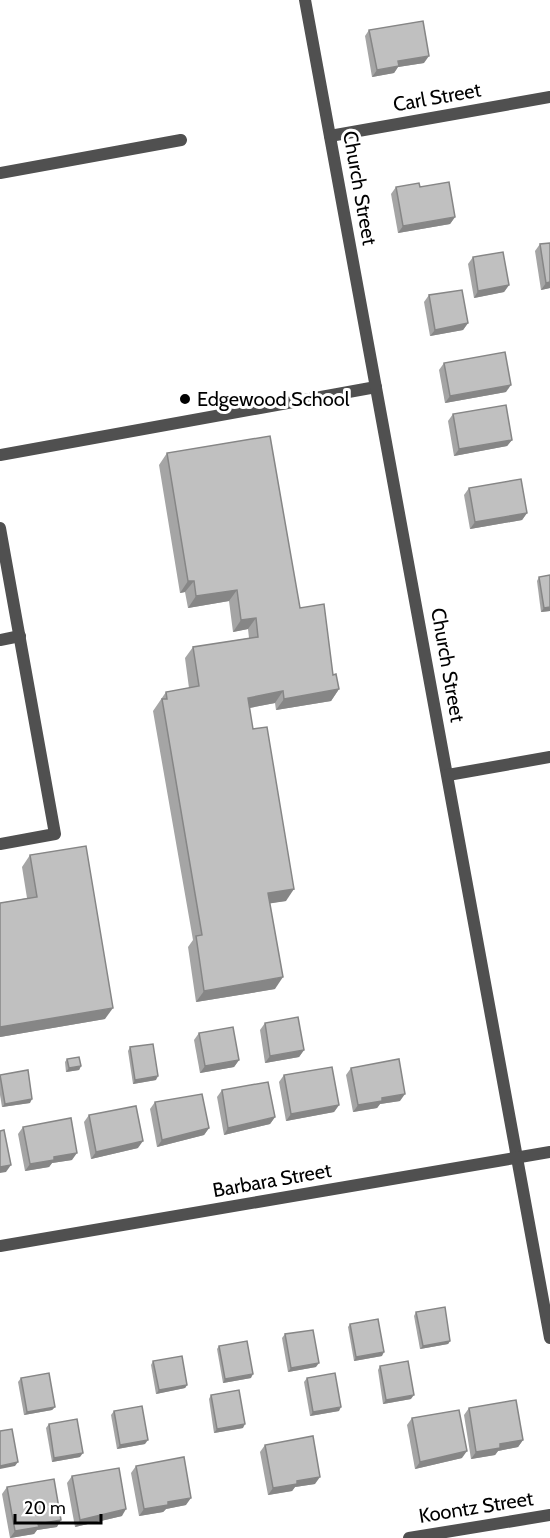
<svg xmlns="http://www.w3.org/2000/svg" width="550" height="1538" font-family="Cabin,sans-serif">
<rect width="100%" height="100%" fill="#fff"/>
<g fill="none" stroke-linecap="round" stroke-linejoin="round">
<g stroke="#505050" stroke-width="12">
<path d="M0 173 181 140"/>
<path d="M0 455 376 387"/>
<path d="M0 528 55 834 0 844"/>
<path d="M0 640 20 636"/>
</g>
<g stroke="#505050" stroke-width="12">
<path d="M305 0 550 1338"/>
<path d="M330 136 550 97"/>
<path d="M448 775 550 757"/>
<path d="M0 1246 550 1152"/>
<path d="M409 1538 550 1515"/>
</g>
</g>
<g fill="#a5a5a5">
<path d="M369 30 424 63 398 67 394 73 372 77 365 36Z"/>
<path d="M396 187H420L455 217 450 224 398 233 391 194Z"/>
<path d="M540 244 550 288 541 290 535 251Z"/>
<path d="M473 257 509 285 504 292 474 298 468 264Z"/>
<path d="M429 295 468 323 463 330 430 336 424 302Z"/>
<path d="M444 363 506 392 445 403 439 370Z"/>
<path d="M453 414 512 440 507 446 454 456 448 421Z"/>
<path d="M167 453 300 608 339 689 331 701 276 710 275 703 249 708 286 901 270 903 275 989 196 1002 188 947 193 940 153 711 166 692 189 688 185 658 193 647 249 638 248 629 233 632 229 601 188 608 185 592 180 593 159 465Z"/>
<path d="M469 488 527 513 522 520 470 529 464 495Z"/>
<path d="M539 577 550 611 541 612 537 581Z"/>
<path d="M30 855 105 1019 0 1037V903L27 898 22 867Z"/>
<path d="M265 1023 304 1050 299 1057 265 1063 260 1030Z"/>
<path d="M199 1033 239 1060 234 1067 200 1073 194 1040Z"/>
<path d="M130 1047 156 1080 133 1084 128 1051Z"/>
<path d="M67 1059 81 1066 79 1070 66 1072 65 1062Z"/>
<path d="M351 1068 400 1101 380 1104 377 1108 353 1112 346 1075Z"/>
<path d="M0 1075 30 1103 2 1107 0 1095Z"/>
<path d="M284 1075 339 1105 334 1112 286 1121 279 1082Z"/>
<path d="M222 1090 275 1117 270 1124 224 1135 217 1097Z"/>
<path d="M155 1102 209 1128 204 1135 157 1147 150 1109Z"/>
<path d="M89 1115 138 1148 91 1159 84 1122Z"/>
<path d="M23 1127 72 1160 52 1163 49 1167 25 1171 18 1134Z"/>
<path d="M416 1312 450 1341 448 1344 420 1349 414 1316Z"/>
<path d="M350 1324 382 1356 354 1361 348 1327Z"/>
<path d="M285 1334 316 1367 288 1372 282 1338Z"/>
<path d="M219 1346 251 1378 223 1383 217 1349Z"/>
<path d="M153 1361 187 1385 185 1388 156 1394 151 1365Z"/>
<path d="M380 1366 411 1399 383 1404 378 1370Z"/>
<path d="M21 1378 55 1407 52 1410 24 1415 18 1382Z"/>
<path d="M307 1378 339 1411 310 1416 304 1382Z"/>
<path d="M211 1395 243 1428 214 1433 209 1399Z"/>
<path d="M469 1408 523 1440 518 1447 498 1451 495 1455 471 1459 464 1415Z"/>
<path d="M114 1411 145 1444 117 1449 111 1415Z"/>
<path d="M412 1418 462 1458 415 1469 407 1425Z"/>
<path d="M49 1424 80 1457 52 1462 46 1428Z"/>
<path d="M265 1445 315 1484 295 1487 292 1491 268 1495 260 1452Z"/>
<path d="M136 1466 186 1505 166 1509 163 1512 139 1516 131 1473Z"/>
<path d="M72 1476 122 1516 75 1527 67 1483Z"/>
<path d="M7 1487 57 1527 37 1530 34 1534 10 1538 2 1494Z"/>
</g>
<g fill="#868686">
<path d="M429 56 424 63 398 67 394 73 372 77 377 70 398 61Z"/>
<path d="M455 217 450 224 398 233 403 226Z"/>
<path d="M550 282V288L541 290 546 283Z"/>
<path d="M509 285 504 292 474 298 478 291Z"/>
<path d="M468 323 463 330 430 336 435 330Z"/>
<path d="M511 385 506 392 445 403 450 396Z"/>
<path d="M512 440 507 446 454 456 459 449Z"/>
<path d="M527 513 522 520 470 529 475 522Z"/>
<path d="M188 581H194L185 592 180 593Z"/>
<path d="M237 590 229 601 188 608 196 596Z"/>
<path d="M550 607V611L541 612 544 608Z"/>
<path d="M256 618 248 629 233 632 241 620Z"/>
<path d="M339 689 331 701 276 710 284 699Z"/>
<path d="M283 691 275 703 239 710 248 698Z"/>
<path d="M294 889 286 901 260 905 268 893Z"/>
<path d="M283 977 275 989 196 1002 204 991Z"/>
<path d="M113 1008 105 1019 0 1037V1027Z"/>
<path d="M304 1050 299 1057 265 1063 270 1056Z"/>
<path d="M239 1060 234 1067 200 1073 205 1066Z"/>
<path d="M81 1066 79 1070 66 1072 69 1068Z"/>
<path d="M158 1076 156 1080 133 1084 135 1080Z"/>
<path d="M405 1094 400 1101 380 1104 377 1108 353 1112 358 1105 382 1098Z"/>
<path d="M32 1099 30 1103 2 1107 5 1104Z"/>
<path d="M339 1105 334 1112 286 1121 291 1114Z"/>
<path d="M275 1117 270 1124 224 1135 228 1128Z"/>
<path d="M209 1128 204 1135 157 1147 162 1140Z"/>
<path d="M143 1141 138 1148 91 1159 96 1152Z"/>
<path d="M77 1153 72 1160 52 1163 49 1167 25 1171 30 1164 54 1157Z"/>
<path d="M11 1165 6 1172 0 1173V1167Z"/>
<path d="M450 1341 448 1344 420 1349 423 1346Z"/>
<path d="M384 1352 382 1356 354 1361 356 1357Z"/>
<path d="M319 1363 316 1367 288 1372 291 1368Z"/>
<path d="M253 1374 251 1378 223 1383 225 1379Z"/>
<path d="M187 1385 185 1388 156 1394 159 1390Z"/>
<path d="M414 1395 411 1399 383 1404 386 1400Z"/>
<path d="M55 1407 52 1410 24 1415 27 1412Z"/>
<path d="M341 1407 339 1411 310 1416 313 1412Z"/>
<path d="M245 1424 243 1428 214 1433 217 1429Z"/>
<path d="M148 1440 145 1444 117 1449 120 1445Z"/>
<path d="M523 1440 518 1447 498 1451 495 1455 471 1459 476 1452 500 1444Z"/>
<path d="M467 1451 462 1458 415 1469 420 1462Z"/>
<path d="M83 1453 80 1457 52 1462 54 1458Z"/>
<path d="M18 1462 15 1466 0 1469V1466Z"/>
<path d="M320 1477 315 1484 295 1487 292 1491 268 1495 273 1488 297 1481Z"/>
<path d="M191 1498 186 1505 166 1509 163 1512 139 1516 144 1509 168 1502Z"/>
<path d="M126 1509 122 1516 75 1527 80 1520Z"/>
<path d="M61 1520 57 1527 37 1530 34 1534 10 1538 15 1531 38 1524Z"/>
</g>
<g fill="#c0c0c0" stroke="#868686" stroke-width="1.5">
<path d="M423 21 429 56 398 61 399 66 377 70 369 30Z"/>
<path d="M449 182 455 217 403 226 396 187 419 183 420 187Z"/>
<path d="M550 243V282L546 283 540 244Z"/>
<path d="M503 252 509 285 478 291 473 257Z"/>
<path d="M462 290 468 323 435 330 429 295Z"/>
<path d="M505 352 511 385 450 396 444 363Z"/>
<path d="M506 405 512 440 459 449 453 414Z"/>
<path d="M270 436 300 608 324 604 333 675 336 674 339 689 284 699 283 691 248 698 253 729 267 727 294 889 268 893 283 977 204 991 196 936 202 935 162 699H167L166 692 199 686 193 647 258 637 256 618 241 620 237 590 196 596 194 581H188L167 453Z"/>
<path d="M521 479 527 513 475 522 469 488Z"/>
<path d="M550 575V607L544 608 539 577Z"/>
<path d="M86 846 113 1008 0 1027V903L37 897 30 855Z"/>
<path d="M298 1017 304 1050 270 1056 265 1023Z"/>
<path d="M233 1027 239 1060 205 1066 199 1033Z"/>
<path d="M153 1044 158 1076 135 1080 130 1047Z"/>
<path d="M79 1057 81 1066 69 1068 67 1059Z"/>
<path d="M399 1059 405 1094 382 1098V1101L358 1105 351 1068Z"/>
<path d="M332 1067 339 1105 291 1114 284 1075Z"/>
<path d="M28 1070 32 1099 5 1104 0 1075Z"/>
<path d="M268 1082 275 1117 228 1128 222 1090Z"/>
<path d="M202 1094 209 1128 162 1140 155 1102Z"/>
<path d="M136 1106 143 1141 96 1152 89 1115Z"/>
<path d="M71 1118 77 1153 54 1157V1160L30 1164 23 1127Z"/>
<path d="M4 1130 11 1165 0 1167V1131Z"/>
<path d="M445 1307 450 1341 423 1346 416 1312Z"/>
<path d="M378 1319 384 1352 356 1357 350 1324Z"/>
<path d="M313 1330 319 1363 291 1368 285 1334Z"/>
<path d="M247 1341 253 1374 225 1379 219 1346Z"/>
<path d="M182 1356 187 1385 159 1390 153 1361Z"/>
<path d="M408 1361 414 1395 386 1400 380 1366Z"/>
<path d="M49 1373 55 1407 27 1412 21 1378Z"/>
<path d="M335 1373 341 1407 313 1412 307 1378Z"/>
<path d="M239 1390 245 1424 217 1429 211 1395Z"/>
<path d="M516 1400 523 1440 500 1444V1448L476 1452 469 1408Z"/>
<path d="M142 1406 148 1440 120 1445 114 1411Z"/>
<path d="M459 1410 467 1451 420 1462 412 1418Z"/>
<path d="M77 1419 83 1453 54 1458 49 1424Z"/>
<path d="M12 1429 18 1462 0 1466V1431Z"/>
<path d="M313 1436 320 1477 297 1481V1484L273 1488 265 1445Z"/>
<path d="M184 1457 191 1498 168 1502V1505L144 1509 136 1466Z"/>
<path d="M119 1468 126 1509 80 1520 72 1476Z"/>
<path d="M54 1479 61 1520 38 1524 39 1527 15 1531 7 1487Z"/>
</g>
<circle fill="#000" stroke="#fff" stroke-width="2" cx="185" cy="399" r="6"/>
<g text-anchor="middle" stroke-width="6" stroke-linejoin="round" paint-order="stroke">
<g font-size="20" fill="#000" stroke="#fff">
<text transform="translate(437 97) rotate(-10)" y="7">Carl Street</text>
<text transform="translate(360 188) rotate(80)" y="7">Church Street</text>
<text transform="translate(448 665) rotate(80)" y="7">Church Street</text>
<text transform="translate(272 1180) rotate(-10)" y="7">Barbara Street</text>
<text transform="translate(476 1507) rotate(-9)" y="7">Koontz Street</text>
</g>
<g font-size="20" fill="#000" stroke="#fff" text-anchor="start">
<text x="197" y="406">Edgewood School</text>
</g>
</g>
<path d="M15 1514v9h86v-9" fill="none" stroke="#000000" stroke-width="3"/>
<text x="24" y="1514" font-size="18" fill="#000000" stroke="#ffffff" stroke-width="4.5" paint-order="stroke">20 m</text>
</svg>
